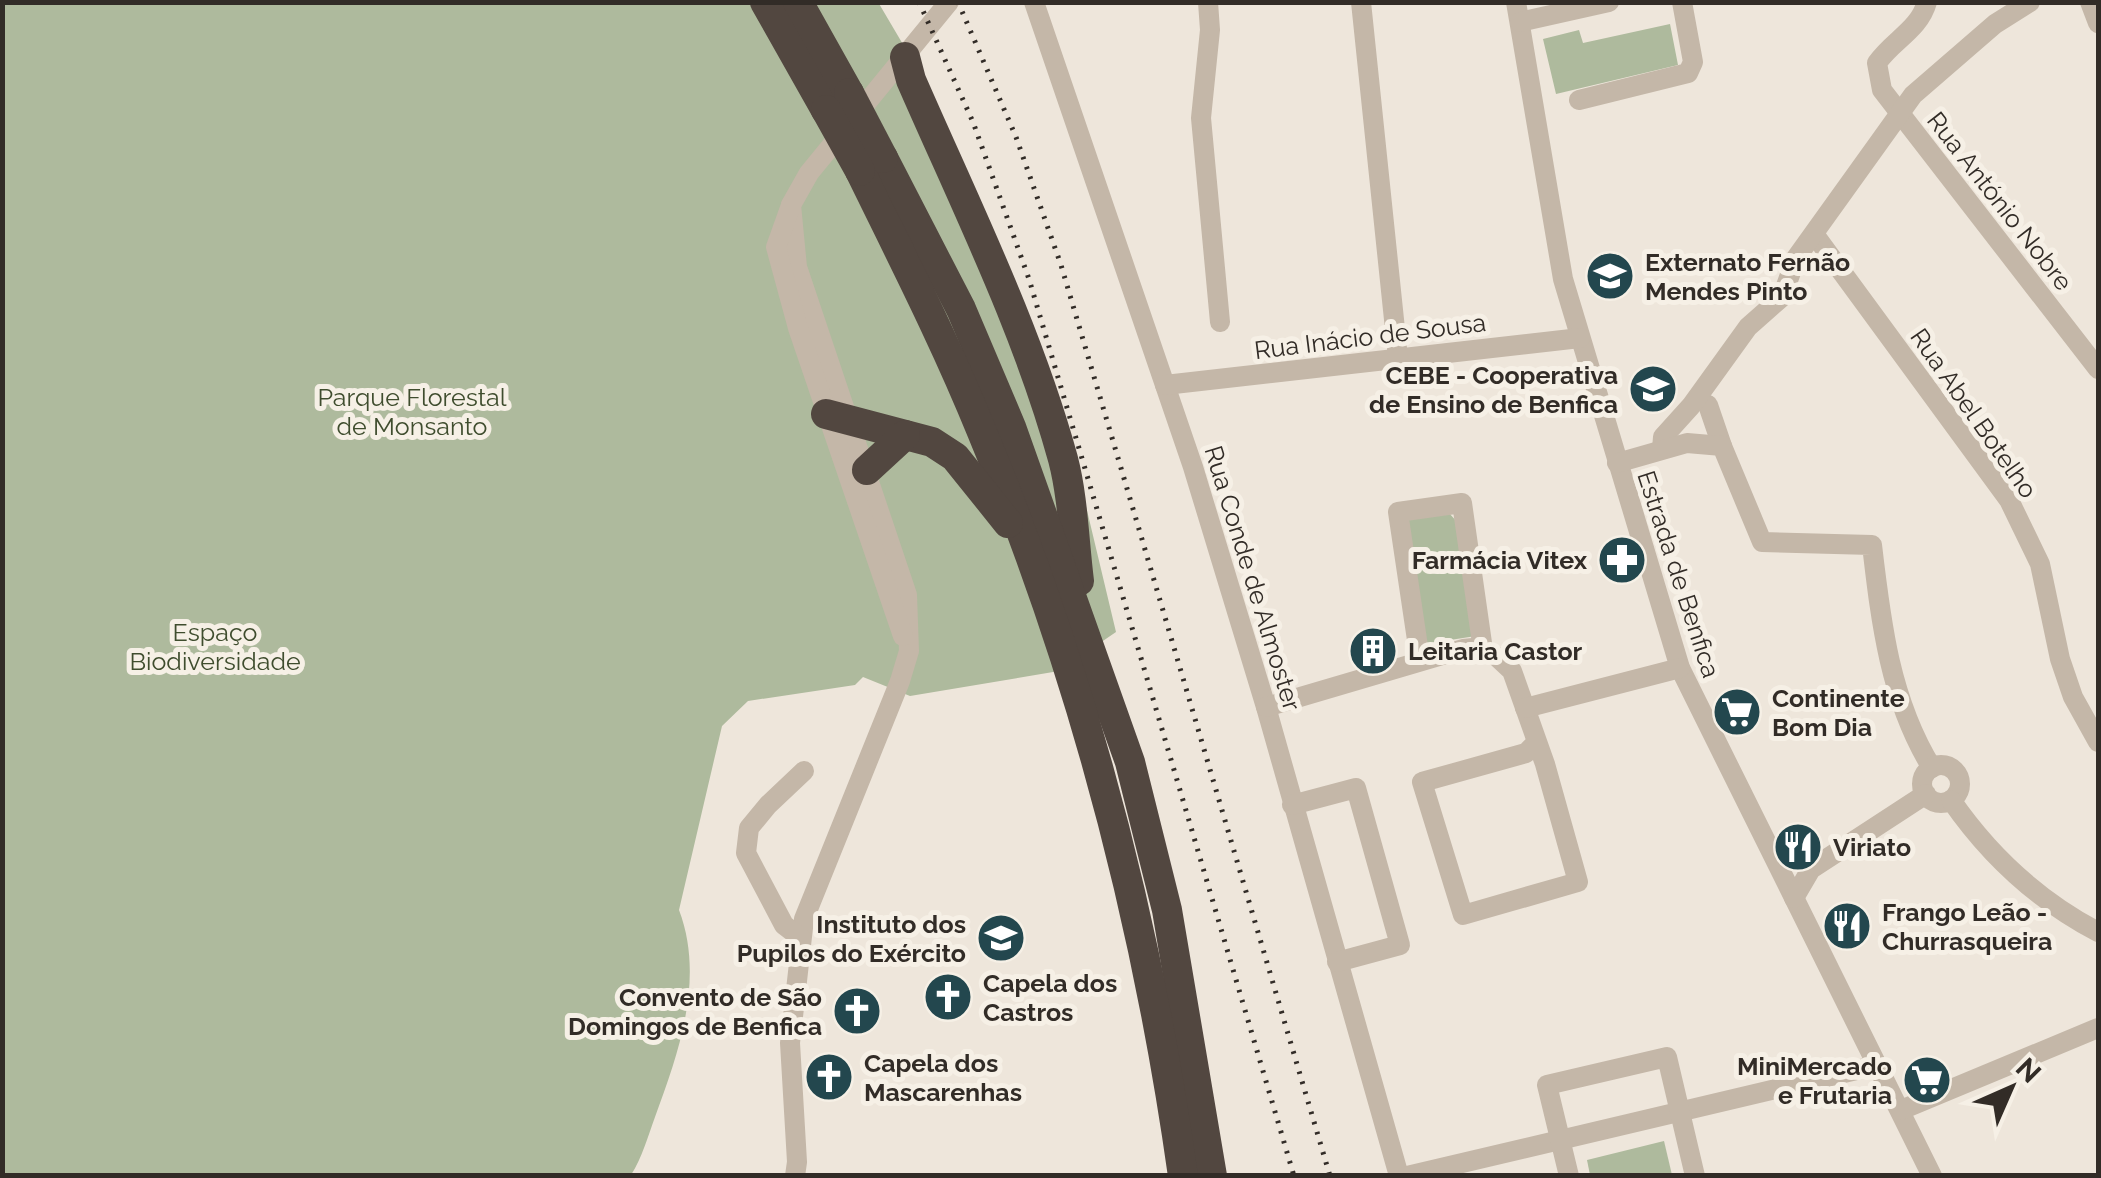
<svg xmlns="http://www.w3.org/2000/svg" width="2101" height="1178" font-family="Raleway,sans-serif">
<rect width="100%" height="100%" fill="#eee6db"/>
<g fill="#aeba9d">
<path d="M878 2 901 41 937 115 1085 502 1116 632 1059 671 910 696 863 677 855 685 748 701 722 726 679 910C705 978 679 1052 655 1117 648 1136 642 1158 631 1175H3L2 3Z"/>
<path d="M1670 24 1678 65 1556 94 1543 39 1579 30 1583 43Z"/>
<path d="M1448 512 1459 524 1476 636 1424 644 1403 528 1413 514Z"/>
<path d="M1664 1141 1672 1175H1590L1587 1160Z"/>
</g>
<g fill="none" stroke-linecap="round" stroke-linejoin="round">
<g stroke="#c4b7a8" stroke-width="20">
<path d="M1034 2 1193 467 1266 707 1399 1176"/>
<path d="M1208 2 1210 30 1201 118 1220 322"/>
<path d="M1361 2 1398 358"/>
<path d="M1516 2 1563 279 1680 668 1932 1176"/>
<path d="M1927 2C1919 30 1893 40 1877 63L1882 90 2098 369"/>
<path d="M2090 2 2098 23"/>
<path d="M1520 22 1609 2"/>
<path d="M1579 100 1688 73 1693 62 1682 2"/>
<path d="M791 205 797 267 907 595 909 651 900 681 804 919 790 1043 797 1162 795 1176"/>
<path d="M1814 234 2009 500 2040 564 2060 659 2073 697 2098 742"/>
<path d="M1165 385 1580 338"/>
<path d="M1708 405 1722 446"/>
<path d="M1662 449 1663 437 1691 406 1748 327 1782 297 1796 258 1913 95 1995 24 2030 2"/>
<path d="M1617 463 1687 443 1722 446 1762 542 1872 545C1881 623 1890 700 1932 768"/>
<path d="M903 636 798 328 776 247 791 205 809 173 949 2"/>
<path d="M1420 660 1398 512 1462 503 1483 650"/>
<path d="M1266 707 1463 649 1473 648 1496 656 1512 671 1545 764 1578 882 1463 915 1422 782 1526 753 1536 743"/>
<path d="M1525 708 1680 668"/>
<circle cx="1941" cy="784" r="19"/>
<path d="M1951 800C1989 855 2039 901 2098 932"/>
<path d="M1292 805 1356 788 1400 945 1337 962"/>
<path d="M1794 898 1811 869 1926 794"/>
<path d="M801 938 784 925 746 853 749 828 768 805 804 771"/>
<path d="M1901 1110 2098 1028"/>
<path d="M1407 1176 1878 1065"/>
<path d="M1569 1176 1547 1085 1667 1057 1695 1176"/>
</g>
<g stroke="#524740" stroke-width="30">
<path d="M765 2 826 110"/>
<path d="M798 2 849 93"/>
<path d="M905 57 911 80C965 204 1027 328 1063 459 1073 497 1074 541 1079 581"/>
<path d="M883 158 961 309 1011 427 1130 762 1167 910 1212 1176"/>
<path d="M860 171C902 257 946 343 982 432 1081 670 1147 920 1183 1176"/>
<path d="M826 414 932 442 955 457 1008 523"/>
<path d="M867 470 905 435"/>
</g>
<g stroke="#322c27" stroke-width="5" stroke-dasharray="2.5 8" stroke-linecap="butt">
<path d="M919 2 973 122 1029 279 1294 1176"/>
<path d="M958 2 1016 137 1061 265 1330 1176"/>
</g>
<g stroke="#524740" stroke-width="30">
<path d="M849 93 883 158"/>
<path d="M826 110 860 171"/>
</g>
</g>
<defs>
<g id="school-disc" transform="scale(2.5)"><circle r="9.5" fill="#23474e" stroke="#f6f0e6"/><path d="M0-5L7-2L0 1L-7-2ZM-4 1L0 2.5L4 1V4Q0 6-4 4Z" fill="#fff"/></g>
<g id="pharmacy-disc" transform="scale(2.5)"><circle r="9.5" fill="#23474e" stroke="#f6f0e6"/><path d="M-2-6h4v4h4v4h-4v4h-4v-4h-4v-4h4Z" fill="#fff"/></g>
<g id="building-disc" transform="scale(2.5)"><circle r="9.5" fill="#23474e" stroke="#f6f0e6"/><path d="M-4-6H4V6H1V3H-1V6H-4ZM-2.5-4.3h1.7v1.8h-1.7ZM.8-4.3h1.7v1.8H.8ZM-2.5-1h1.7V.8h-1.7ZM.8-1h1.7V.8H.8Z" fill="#fff"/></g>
<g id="supermarket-disc" transform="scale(2.5)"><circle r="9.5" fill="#23474e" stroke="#f6f0e6"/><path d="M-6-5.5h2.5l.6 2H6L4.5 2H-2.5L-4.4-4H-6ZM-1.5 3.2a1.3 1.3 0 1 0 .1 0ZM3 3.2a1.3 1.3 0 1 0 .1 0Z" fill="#fff"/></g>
<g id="restaurant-disc" transform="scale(2.5)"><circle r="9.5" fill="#23474e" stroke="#f6f0e6"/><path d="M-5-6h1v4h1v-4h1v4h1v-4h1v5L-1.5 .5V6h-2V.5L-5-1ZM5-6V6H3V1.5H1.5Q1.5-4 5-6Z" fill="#fff"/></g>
<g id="church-disc" transform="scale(2.5)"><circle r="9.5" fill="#23474e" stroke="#f6f0e6"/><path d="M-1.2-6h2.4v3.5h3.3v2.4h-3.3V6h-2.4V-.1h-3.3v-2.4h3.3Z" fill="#fff"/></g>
</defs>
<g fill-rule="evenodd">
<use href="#school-disc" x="1610" y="276"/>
<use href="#school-disc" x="1653" y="389"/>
<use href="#pharmacy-disc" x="1622" y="560"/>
<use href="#building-disc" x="1373" y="651"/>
<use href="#supermarket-disc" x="1737" y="712"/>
<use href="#restaurant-disc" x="1798" y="847"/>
<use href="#restaurant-disc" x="1847" y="926"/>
<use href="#school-disc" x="1001" y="938"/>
<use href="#church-disc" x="948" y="997"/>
<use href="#church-disc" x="857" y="1011"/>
<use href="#church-disc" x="829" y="1077"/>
<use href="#supermarket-disc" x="1927" y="1080"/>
</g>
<g text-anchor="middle" stroke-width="10" stroke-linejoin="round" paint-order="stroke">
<g font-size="25" fill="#322c27" stroke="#f6f0e6">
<text transform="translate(2000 201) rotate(52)" y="9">Rua António Nobre</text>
<text transform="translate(1370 336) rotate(-7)" y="9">Rua Inácio de Sousa</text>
<text transform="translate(1974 413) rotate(55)" y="9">Rua Abel Botelho</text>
<text transform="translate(1679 574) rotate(72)" y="9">Estrada de Benfica</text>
<text transform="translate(1253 578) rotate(73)" y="9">Rua Conde de Almoster</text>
</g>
<g font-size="25" font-weight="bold" fill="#322c27" stroke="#f6f0e6" text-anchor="start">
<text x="1645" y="271">Externato Fernão<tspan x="1645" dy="29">Mendes Pinto</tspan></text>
<text x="1618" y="384" text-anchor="end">CEBE - Cooperativa<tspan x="1618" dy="29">de Ensino de Benfica</tspan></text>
<text x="1587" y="569" text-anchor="end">Farmácia Vitex</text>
<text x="1408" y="660">Leitaria Castor</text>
<text x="1772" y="707">Continente<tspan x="1772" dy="29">Bom Dia</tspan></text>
<text x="1833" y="856">Viriato</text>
<text x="1882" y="921">Frango Leão -<tspan x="1882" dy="29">Churrasqueira</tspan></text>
<text x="966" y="933" text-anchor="end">Instituto dos<tspan x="966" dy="29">Pupilos do Exército</tspan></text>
<text x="983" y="992">Capela dos<tspan x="983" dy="29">Castros</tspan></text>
<text x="822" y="1006" text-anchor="end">Convento de São<tspan x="822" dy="29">Domingos de Benfica</tspan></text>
<text x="864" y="1072">Capela dos<tspan x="864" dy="29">Mascarenhas</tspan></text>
<text x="1892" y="1075" text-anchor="end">MiniMercado<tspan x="1892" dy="29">e Frutaria</tspan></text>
</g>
<g font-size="25" fill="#3f4d2e" stroke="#f6f0e6">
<text x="412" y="406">Parque Florestal<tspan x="412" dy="29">de Monsanto</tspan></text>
<text x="215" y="641">Espaço<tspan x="215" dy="29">Biodiversidade</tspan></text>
</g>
</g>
<rect width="2101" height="1178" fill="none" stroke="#322c27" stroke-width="10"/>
<g transform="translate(2011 1088) rotate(45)" stroke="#f6f0e6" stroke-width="8" paint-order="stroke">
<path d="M0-8L18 38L0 25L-18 38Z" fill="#322c27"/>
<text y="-15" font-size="28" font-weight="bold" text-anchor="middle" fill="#322c27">N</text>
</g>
</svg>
